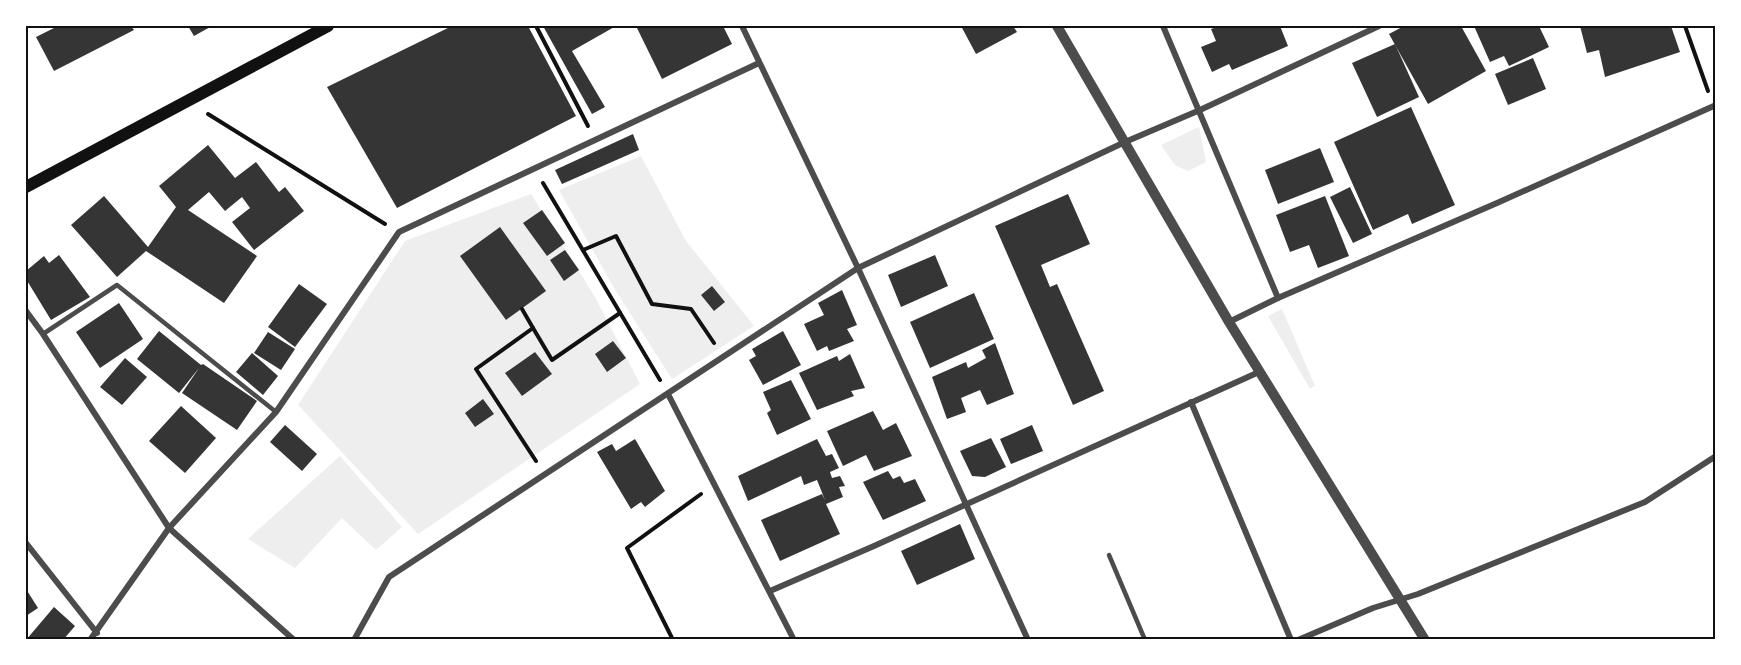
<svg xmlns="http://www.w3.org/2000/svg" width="1741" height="665" font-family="Cabin,sans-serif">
<rect width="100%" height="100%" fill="#fff"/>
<g fill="#eee">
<path d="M1199 127 1206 162 1188 171 1175 165 1161 145Z"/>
<path d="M641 156 686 241 754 326 672 379 614 288 559 190Z"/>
<path d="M531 194 595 297 640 384 418 534 298 405 405 241Z"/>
<path d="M1282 309 1315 386 1310 389 1268 316Z"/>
<path d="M340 456 402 527 376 550 342 518 295 568 248 539Z"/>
</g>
<g fill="#353535">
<path d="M58 26H131L134 30 54 71 36 37Z"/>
<path d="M188 26H212L194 36Z"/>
<path d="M452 26H528L576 116 397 208 327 87Z"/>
<path d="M543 26H616L572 51 605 107 592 114Z"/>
<path d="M636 26H723L732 44 662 79Z"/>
<path d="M961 26H1013L1017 32 976 54Z"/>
<path d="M1220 26H1280L1288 46 1232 70 1229 64 1212 72 1201 47 1216 41 1211 29Z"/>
<path d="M1404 26H1461L1486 71 1428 104 1389 34Z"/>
<path d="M1474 26H1539L1549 47 1509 66 1504 56 1490 62Z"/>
<path d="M1580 26H1671L1680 52 1605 77 1599 50 1587 53Z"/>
<path d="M1395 44 1419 97 1377 117 1352 63Z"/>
<path d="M1533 58 1546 89 1508 105 1495 74Z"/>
<path d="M1411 107 1455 205 1412 224 1408 214 1373 230 1334 142Z"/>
<path d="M633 134 639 150 562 184 555 170Z"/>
<path d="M208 145 235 178 256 162 279 192 285 187 304 211 254 250 232 222 250 208 242 197 225 211 209 192 188 210 257 256 224 303 146 251 117 277 71 225 104 196 148 247 176 207 159 186Z"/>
<path d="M1320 148 1334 182 1278 204 1265 170Z"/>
<path d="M1350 187 1372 234 1353 243 1330 197Z"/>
<path d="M1068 194 1090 244 1041 265 1050 287 1057 284 1104 391 1073 405 995 226Z"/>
<path d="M1325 196 1349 256 1318 268 1309 245 1290 252 1276 215Z"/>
<path d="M542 210 565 243 547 256 523 223Z"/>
<path d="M500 227 546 291 506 320 460 256Z"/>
<path d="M565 250 579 270 564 281 550 260Z"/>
<path d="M59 255 90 297 51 320 26 279V271L44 256 49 263Z"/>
<path d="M935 255 948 286 901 307 888 275Z"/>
<path d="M299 284 327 304 295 347 268 327Z"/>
<path d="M712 286 725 302 714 311 701 295Z"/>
<path d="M842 290 857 325 847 329 854 341 829 351 827 346 817 351 804 324 824 315 818 303Z"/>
<path d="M974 293 994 339 930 368 910 322Z"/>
<path d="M119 303 143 339 100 368 76 332Z"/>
<path d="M159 331 201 365 203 364 257 401 237 430 182 393 199 368 179 393 137 359Z"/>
<path d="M783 331 801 365 763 385 749 360 756 356 752 349Z"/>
<path d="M268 332 295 349 281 370 254 353Z"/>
<path d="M613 341 626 358 607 372 595 354Z"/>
<path d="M995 343 1014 394 987 405 980 390 961 398 966 412 947 419 932 377 966 362 968 368 986 358 982 350Z"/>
<path d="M535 352 552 374 522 396 505 373Z"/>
<path d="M252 353 278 376 263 395 236 372Z"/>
<path d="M850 354 865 388 851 391 854 396 817 410 799 373 837 356 839 361Z"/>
<path d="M125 358 147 377 122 405 100 387Z"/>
<path d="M791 380 811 419 777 435 767 413 771 410 763 392Z"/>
<path d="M483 399 494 414 475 427 465 413Z"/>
<path d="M181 406 216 438 185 473 149 441Z"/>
<path d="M873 411 883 430 896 423 912 456 874 471 866 455 843 466 827 431Z"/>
<path d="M285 425 317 454 302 471 270 442Z"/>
<path d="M1032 425 1043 451 1011 464 1000 439Z"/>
<path d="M991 438 1006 467 985 477 972 476 960 451Z"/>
<path d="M635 439 665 491 645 507 641 502 631 509 597 452 612 444 616 451Z"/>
<path d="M817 439 826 456 832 454 839 468 830 472 832 478 840 476 845 486 839 487 843 497 826 504 840 534 780 561 761 520 822 494 825 500 817 480 804 485 801 476 748 501 738 476Z"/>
<path d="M888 471 893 479 900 476 904 483 915 479 926 501 883 520 863 482Z"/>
<path d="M960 524 975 559 917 585 901 551Z"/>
<path d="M26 589 38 608 26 616Z"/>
<path d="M54 607 75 626 63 640H26Z"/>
</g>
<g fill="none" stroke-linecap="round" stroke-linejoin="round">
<g stroke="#111" stroke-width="4">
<path d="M536 26 588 126"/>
<path d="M1685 26 1708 91"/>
<path d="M208 114 385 224"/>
<path d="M543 183 660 380"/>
<path d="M583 250 616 236 652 304 691 309 714 343"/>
<path d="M522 309 533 328"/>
<path d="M536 461 476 369 533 328 552 360 620 313"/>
<path d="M673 640 627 548 701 494"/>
</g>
<g stroke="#4c4c4c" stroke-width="4.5">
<path d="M43 334 117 285 276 412"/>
<path d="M1109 555 1145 640"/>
</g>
<g stroke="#4c4c4c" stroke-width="6">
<path d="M742 26 858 268 1028 640"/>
<path d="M1163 26 1278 298"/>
<path d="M26 311 43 334 169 528 294 640"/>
<path d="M1229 322 1278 298 1497 203 1716 105"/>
<path d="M668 394 794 640"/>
<path d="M1191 402 1291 640"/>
<path d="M26 543 97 633"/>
<path d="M770 591 874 546 1259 372"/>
<path d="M90 640 169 528 276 412 399 232 759 63"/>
<path d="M354 640 389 577 858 268 1125 142 1200 110 1379 26"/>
<path d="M1298 640 1373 608 1418 594 1645 502 1716 456"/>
</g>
<path stroke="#4c4c4c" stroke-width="10" d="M1057 26 1229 322 1425 640"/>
<path stroke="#111" stroke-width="12" d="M26 187 328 26"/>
</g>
<rect width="1741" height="665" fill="none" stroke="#ffffff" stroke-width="54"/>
<rect x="27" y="27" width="1687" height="611" fill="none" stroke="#111" stroke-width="2"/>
</svg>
